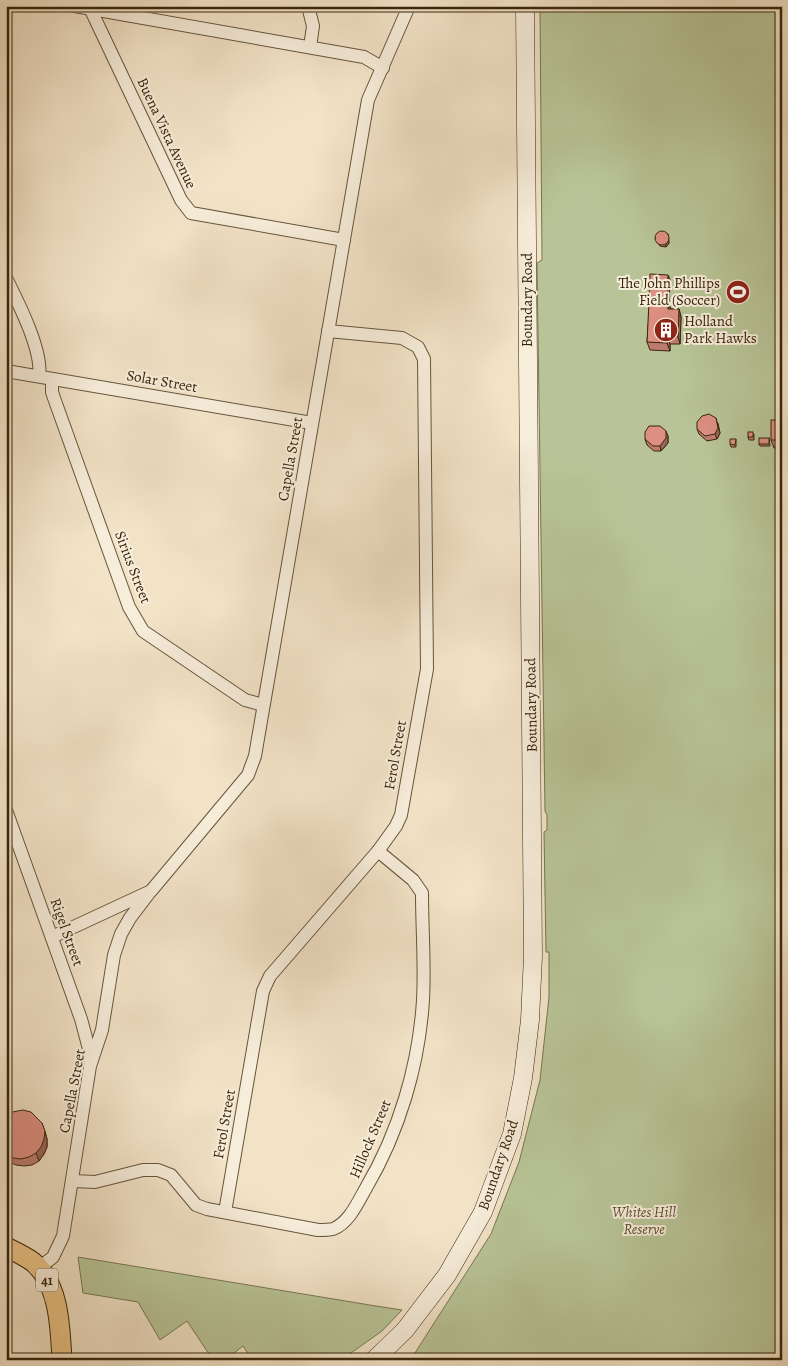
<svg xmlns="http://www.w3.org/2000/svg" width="788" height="1366" font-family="Alegreya,serif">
<rect width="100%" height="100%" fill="#f2e3c7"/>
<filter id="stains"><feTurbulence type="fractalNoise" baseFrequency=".004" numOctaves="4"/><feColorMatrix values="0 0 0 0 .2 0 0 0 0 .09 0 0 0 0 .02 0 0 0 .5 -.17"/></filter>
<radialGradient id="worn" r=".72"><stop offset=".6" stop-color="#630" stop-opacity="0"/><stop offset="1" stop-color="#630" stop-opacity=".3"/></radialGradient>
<g fill="#b8c497" stroke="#787551">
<path d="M540 6H782V1360H408L413 1356 491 1234 519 1162 540 1080 549 997V952H546L544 832 547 830V815L545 811 537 263 542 260Z"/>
<path d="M78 1257 376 1306 402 1310 382 1331 341 1360H252L243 1346 225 1360H213L187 1321 160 1340 138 1302 83 1293Z"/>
</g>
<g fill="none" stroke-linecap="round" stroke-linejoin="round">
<g stroke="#66553a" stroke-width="14">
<g id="street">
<path d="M75 6 364 57 383 68"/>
<path d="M89 6 181 200 191 213 344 240"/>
<path d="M308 6 313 26 310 47"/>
<path d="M6 278C18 302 43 351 39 376"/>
<path d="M6 371 312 423"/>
<path d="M52 379V392L54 398 129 607 143 631 245 700 263 705"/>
<path d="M6 810 81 1019 89 1049 90 1061"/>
<path d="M52 937 151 891 248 775 255 756 368 100 409 6"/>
<path d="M73 1181 95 1182 143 1170H158L171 1175 196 1205 207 1209 318 1230C322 1230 329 1230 333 1229 349 1223 358 1202 366 1188 399 1132 419 1065 423 1000 425 965 422 929 422 893L413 880 378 851"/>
<path d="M225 1212 263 991 270 976 378 851 396 826 401 815 427 669 424 359 418 347 402 338 328 331"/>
<path d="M39 1268 53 1257 63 1236 90 1066 102 1030 114 955 121 934 130 918 149 893"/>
</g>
</g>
<g stroke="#38260b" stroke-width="19">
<path id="secondary" d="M374 1360 405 1330 447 1275 483 1212 512 1134 523 1078 530 1020 533 956 525 6"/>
</g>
<g stroke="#38260b" stroke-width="21">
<path id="primary" d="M6 1247C16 1252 25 1256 33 1262 60 1285 60 1328 62 1360"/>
</g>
<use href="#street" stroke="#f7eddb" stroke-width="12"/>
<use href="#secondary" stroke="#f7eddb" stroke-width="18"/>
<use href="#primary" stroke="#e9c284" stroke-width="19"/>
</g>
<g fill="#bd7b70" stroke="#38260b">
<path d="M668 234 669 243 666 247 660 246 655 238Z"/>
<path d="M668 275 670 280 669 305 671 309H679L681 317 680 344H670V351L650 350 647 342 650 302 649 300Z"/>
<path d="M782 420V448H774L771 440Z"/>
<path d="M718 423 720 433 717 439 707 441 699 434 697 429Z"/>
<path d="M754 434V440H749L748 437Z"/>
<path d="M668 436V443L661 451H654L647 445 645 439Z"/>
<path d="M769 438 770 446H760L759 444Z"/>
<path d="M736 439V447H731L730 444Z"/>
<path d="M6 1114 45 1131 47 1139V1147L44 1154 39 1161 32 1165 24 1166 16 1165 9 1162 6 1159Z"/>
</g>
<g fill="#9a645b" stroke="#38260b">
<path d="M668 234 669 243 666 247 665 244Z"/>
<path d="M668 275 670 280 669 305 671 310 668 309V303L667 300Z"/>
<path d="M679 309 681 317 680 344 678 337Z"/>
<path d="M667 336 670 344V351L667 343Z"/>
<path d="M716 418 720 433 717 439 715 434Z"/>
<path d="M666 431 668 436V443L661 451 660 446Z"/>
<path d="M42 1123 47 1139V1147L44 1154 39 1161 36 1153Z"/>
</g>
<g fill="#dc8f82" stroke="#38260b">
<circle cx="662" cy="238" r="7"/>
<path d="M650 274 668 275 667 300H649Z"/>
<path d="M649 302 668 303V309H679L678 337 667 336V343L647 342Z"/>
<path d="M709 414 716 418 718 428 715 434 705 436 697 429V422L702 416Z"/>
<rect x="771" y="420" width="11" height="20"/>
<path d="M649 426H660L666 431V438L660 446H653L645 439V432Z"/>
<rect x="748" y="432" width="5" height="5"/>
<rect x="759" y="438" width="10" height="6"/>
<path d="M730 439H736L735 445 730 444Z"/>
<path d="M23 1110 31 1112 42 1123 45 1131 44 1139 41 1147 36 1153 29 1157 21 1159 13 1158 6 1154V1114L7 1113Z"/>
</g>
<defs>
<g id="stadium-disc" transform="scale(1.25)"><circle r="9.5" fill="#8f2418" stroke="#f7eddb"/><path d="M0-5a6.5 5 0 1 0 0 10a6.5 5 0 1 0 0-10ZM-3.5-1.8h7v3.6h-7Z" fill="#fff"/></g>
<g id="building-disc" transform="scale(1.25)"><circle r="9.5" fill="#8f2418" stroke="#f7eddb"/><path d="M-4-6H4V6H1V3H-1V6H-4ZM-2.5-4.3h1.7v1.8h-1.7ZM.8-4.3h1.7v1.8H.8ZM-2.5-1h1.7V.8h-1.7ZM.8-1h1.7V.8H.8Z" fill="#fff"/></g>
</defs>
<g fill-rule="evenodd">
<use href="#stadium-disc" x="738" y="292"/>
<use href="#building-disc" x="666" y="330"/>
</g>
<g text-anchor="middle" stroke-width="4" stroke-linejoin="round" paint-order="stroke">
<rect fill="#f7eddb" stroke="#716249" stroke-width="1" x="36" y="1268.5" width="22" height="23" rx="4"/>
<g font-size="14" font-weight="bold" fill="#38260b">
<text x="47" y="1285">41</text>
</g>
<g font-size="15" fill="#38260b" stroke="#f7eddb">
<text transform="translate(167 133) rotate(65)" y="5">Buena Vista Avenue</text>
<text transform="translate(527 300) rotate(-90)" y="5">Boundary Road</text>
<text transform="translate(162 381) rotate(10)" y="5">Solar Street</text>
<text transform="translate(290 459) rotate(-80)" y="5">Capella Street</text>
<text transform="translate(133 567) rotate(69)" y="5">Sirius Street</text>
<text transform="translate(531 705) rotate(-91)" y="5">Boundary Road</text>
<text transform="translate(395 755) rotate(-80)" y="5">Ferol Street</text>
<text transform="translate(67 932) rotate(70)" y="5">Rigel Street</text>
<text transform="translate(72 1091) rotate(-79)" y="5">Capella Street</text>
<text transform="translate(224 1124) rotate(-80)" y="5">Ferol Street</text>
<text transform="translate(370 1139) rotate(-67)" y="5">Hillock Street</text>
<text transform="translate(498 1165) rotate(-71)" y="5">Boundary Road</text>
</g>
<g font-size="15" fill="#38260b" stroke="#f7eddb" text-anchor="end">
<text x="720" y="288">The John Phillips<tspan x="720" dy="17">Field (Soccer)</tspan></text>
<text x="684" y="326" text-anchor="start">Holland<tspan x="684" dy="17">Park Hawks</tspan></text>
</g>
<g font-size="15" font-style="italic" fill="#584e2e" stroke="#f7eddb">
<text x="644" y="1217">Whites Hill<tspan x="644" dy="17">Reserve</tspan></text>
</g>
</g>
<rect width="788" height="1366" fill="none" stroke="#f2e3c7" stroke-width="25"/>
<rect x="8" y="8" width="773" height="1351" fill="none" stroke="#38260b" stroke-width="2.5"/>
<rect x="12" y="12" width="763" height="1341" fill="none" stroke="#38260b"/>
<rect width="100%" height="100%" filter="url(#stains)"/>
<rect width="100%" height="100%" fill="url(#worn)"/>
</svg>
